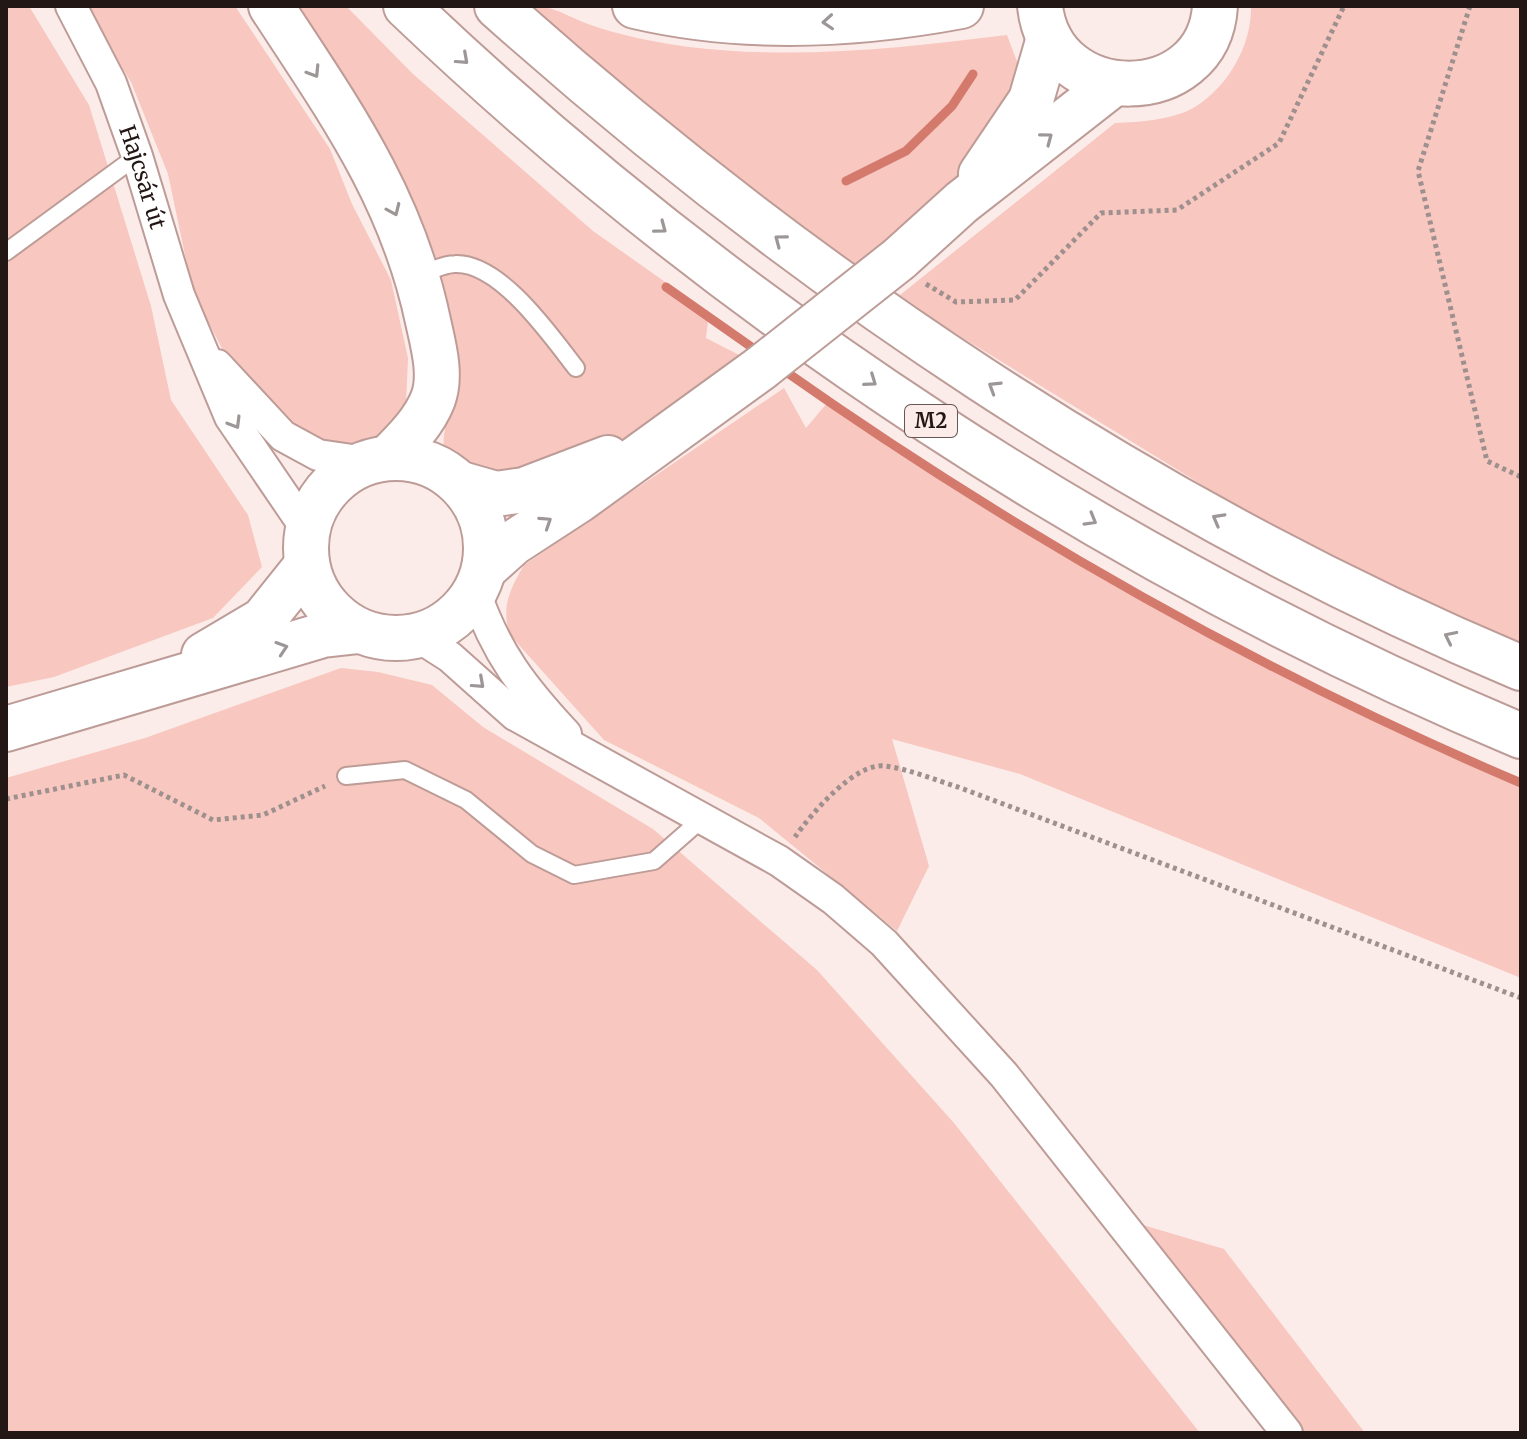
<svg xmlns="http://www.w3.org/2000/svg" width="1527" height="1439" font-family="Merriweather,serif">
<rect width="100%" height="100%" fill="#fbecea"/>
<g fill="#f8c7bf">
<path d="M6 6H29L89 105 151 306 171 400 248 515 262 567 213 618 54 677 6 687Z"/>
<path d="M83 6H235L330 149 352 204 391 280 408 358 406 404 392 425 375 439 346 448 318 443 293 429 225 354 193 293 168 174 131 82Z"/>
<path d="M289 6H346L413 74 593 231 709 313 706 338 745 358 653 423 560 473 491 490C433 454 440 461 451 395Z"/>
<path d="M519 6C557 6 555 11 588 24 618 35 658 43 689 47 795 60 902 48 1007 35L1024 80 959 184 860 269 786 222Z"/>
<path d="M1251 6H1521V646L1425 604 1266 524 940 324 900 295 1115 123C1140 122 1173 120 1195 107 1228 87 1252 45 1251 6Z"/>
<path d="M784 388 806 428 828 402 888 447 1214 640 1439 752 1521 786V978L1020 774 892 739 929 866 897 931 759 818 604 740 510 635C501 608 509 591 524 565Z"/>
<path d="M341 668 378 672 432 685 483 727 653 829 817 970 954 1123 1200 1433H6V778L145 738Z"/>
<path d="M1126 1220 1224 1249 1365 1433H1295Z"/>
</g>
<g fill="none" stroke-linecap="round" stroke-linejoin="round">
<g stroke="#d37a6d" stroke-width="9">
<path d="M846 181 906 151 952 106 973 74"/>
<path d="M666 287 760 353"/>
<path d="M782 369C1012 531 1262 673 1521 783"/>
</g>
<g stroke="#bd9c97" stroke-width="20">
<g id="lane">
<path d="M6 252 137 156"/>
<path d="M418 275C429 272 443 264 455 264 500 262 551 336 576 368"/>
<path d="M346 776 405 770 466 800 532 854 574 875 654 861 703 818"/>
</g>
</g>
<g stroke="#bd9c97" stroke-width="34">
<g id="street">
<path id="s1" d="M71 6 111 83 137 156 179 295 230 417 307 530"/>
<path d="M217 365 283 436 318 455 366 462"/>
<path d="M475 592C496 653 523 688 566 734"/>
<path d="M417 636 450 657 515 715 779 861 833 899 884 943 1004 1075 1287 1433"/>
</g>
</g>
<g stroke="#bd9c97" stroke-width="48">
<g id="secondary">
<path d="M1040 6C1051 110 1209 109 1215 6"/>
<path d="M981 174 1031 100 1049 38"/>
<path d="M899 259 962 202 1113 84"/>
<circle cx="396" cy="548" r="90"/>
<path d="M461 484 496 494 524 490 608 458"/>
<path d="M484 569 513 543 579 500 761 368"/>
<path d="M204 655 263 620 307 565"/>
<path d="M6 729 323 635 359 631"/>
</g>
</g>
<g stroke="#bd9c97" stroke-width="48">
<g id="highway">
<path d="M271 6C339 110 402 197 428 321 433 344 442 375 433 399 424 422 406 440 389 457"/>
<path d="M406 6C728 313 1111 564 1521 736"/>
<path d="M497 6C800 277 1145 510 1521 668"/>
<path d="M635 6C742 31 854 26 961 6"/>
</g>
</g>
<g stroke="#9e908e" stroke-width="5" stroke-dasharray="4 4" stroke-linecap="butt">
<path d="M1470 6 1418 171 1487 461 1521 477"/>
<path d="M926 284 956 302 1015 300 1101 213 1177 210 1279 143 1344 6"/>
<path d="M6 799 124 775 213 820 263 815 325 786"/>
<path d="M795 837C811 814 855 762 885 766 909 769 935 780 958 787L1521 998"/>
</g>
<use href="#lane" stroke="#fff" stroke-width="16"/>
<use href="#street" stroke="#fff" stroke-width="30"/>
<use href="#secondary" stroke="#fff" stroke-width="44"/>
<use href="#highway" stroke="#fff" stroke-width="44"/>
<g stroke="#bd9c97" stroke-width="48" stroke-linecap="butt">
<path id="secondary-bridge" d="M761 368 899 259"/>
</g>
<use href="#secondary-bridge" stroke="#fff" stroke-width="44"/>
</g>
<defs><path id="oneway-chevron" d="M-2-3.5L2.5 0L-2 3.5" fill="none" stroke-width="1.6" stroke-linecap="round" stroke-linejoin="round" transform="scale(2)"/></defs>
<g stroke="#9c9796">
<use href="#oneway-chevron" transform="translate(828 22) rotate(176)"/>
<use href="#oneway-chevron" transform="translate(463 59) rotate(42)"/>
<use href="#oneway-chevron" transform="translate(314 72) rotate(58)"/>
<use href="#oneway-chevron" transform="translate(1047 138) rotate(-37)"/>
<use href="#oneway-chevron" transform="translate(394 210) rotate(66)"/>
<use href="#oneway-chevron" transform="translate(661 228) rotate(37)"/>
<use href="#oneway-chevron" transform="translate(780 240) rotate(-143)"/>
<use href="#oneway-chevron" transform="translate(871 381) rotate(35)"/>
<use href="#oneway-chevron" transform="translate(994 387) rotate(-148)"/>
<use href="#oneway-chevron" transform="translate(235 423) rotate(59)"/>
<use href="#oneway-chevron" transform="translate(1218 519) rotate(-151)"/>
<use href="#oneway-chevron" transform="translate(1091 520) rotate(30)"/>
<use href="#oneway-chevron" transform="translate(546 522) rotate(-33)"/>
<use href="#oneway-chevron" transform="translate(1450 637) rotate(-154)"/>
<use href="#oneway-chevron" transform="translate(282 648) rotate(-18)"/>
<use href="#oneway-chevron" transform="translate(479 683) rotate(42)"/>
</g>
<g text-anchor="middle" stroke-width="7" stroke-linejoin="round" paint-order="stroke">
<rect fill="#fbecea" stroke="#645755" stroke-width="2" x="905" y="405" width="52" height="32" rx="6"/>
<g font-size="20" font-weight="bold" fill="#231715">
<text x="931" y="428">M2</text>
</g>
<g font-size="22" fill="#231715" stroke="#fbecea">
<text dy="8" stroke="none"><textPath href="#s1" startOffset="186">Hajcsár út</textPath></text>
</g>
</g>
<rect width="1527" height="1439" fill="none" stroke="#231715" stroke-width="16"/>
</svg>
